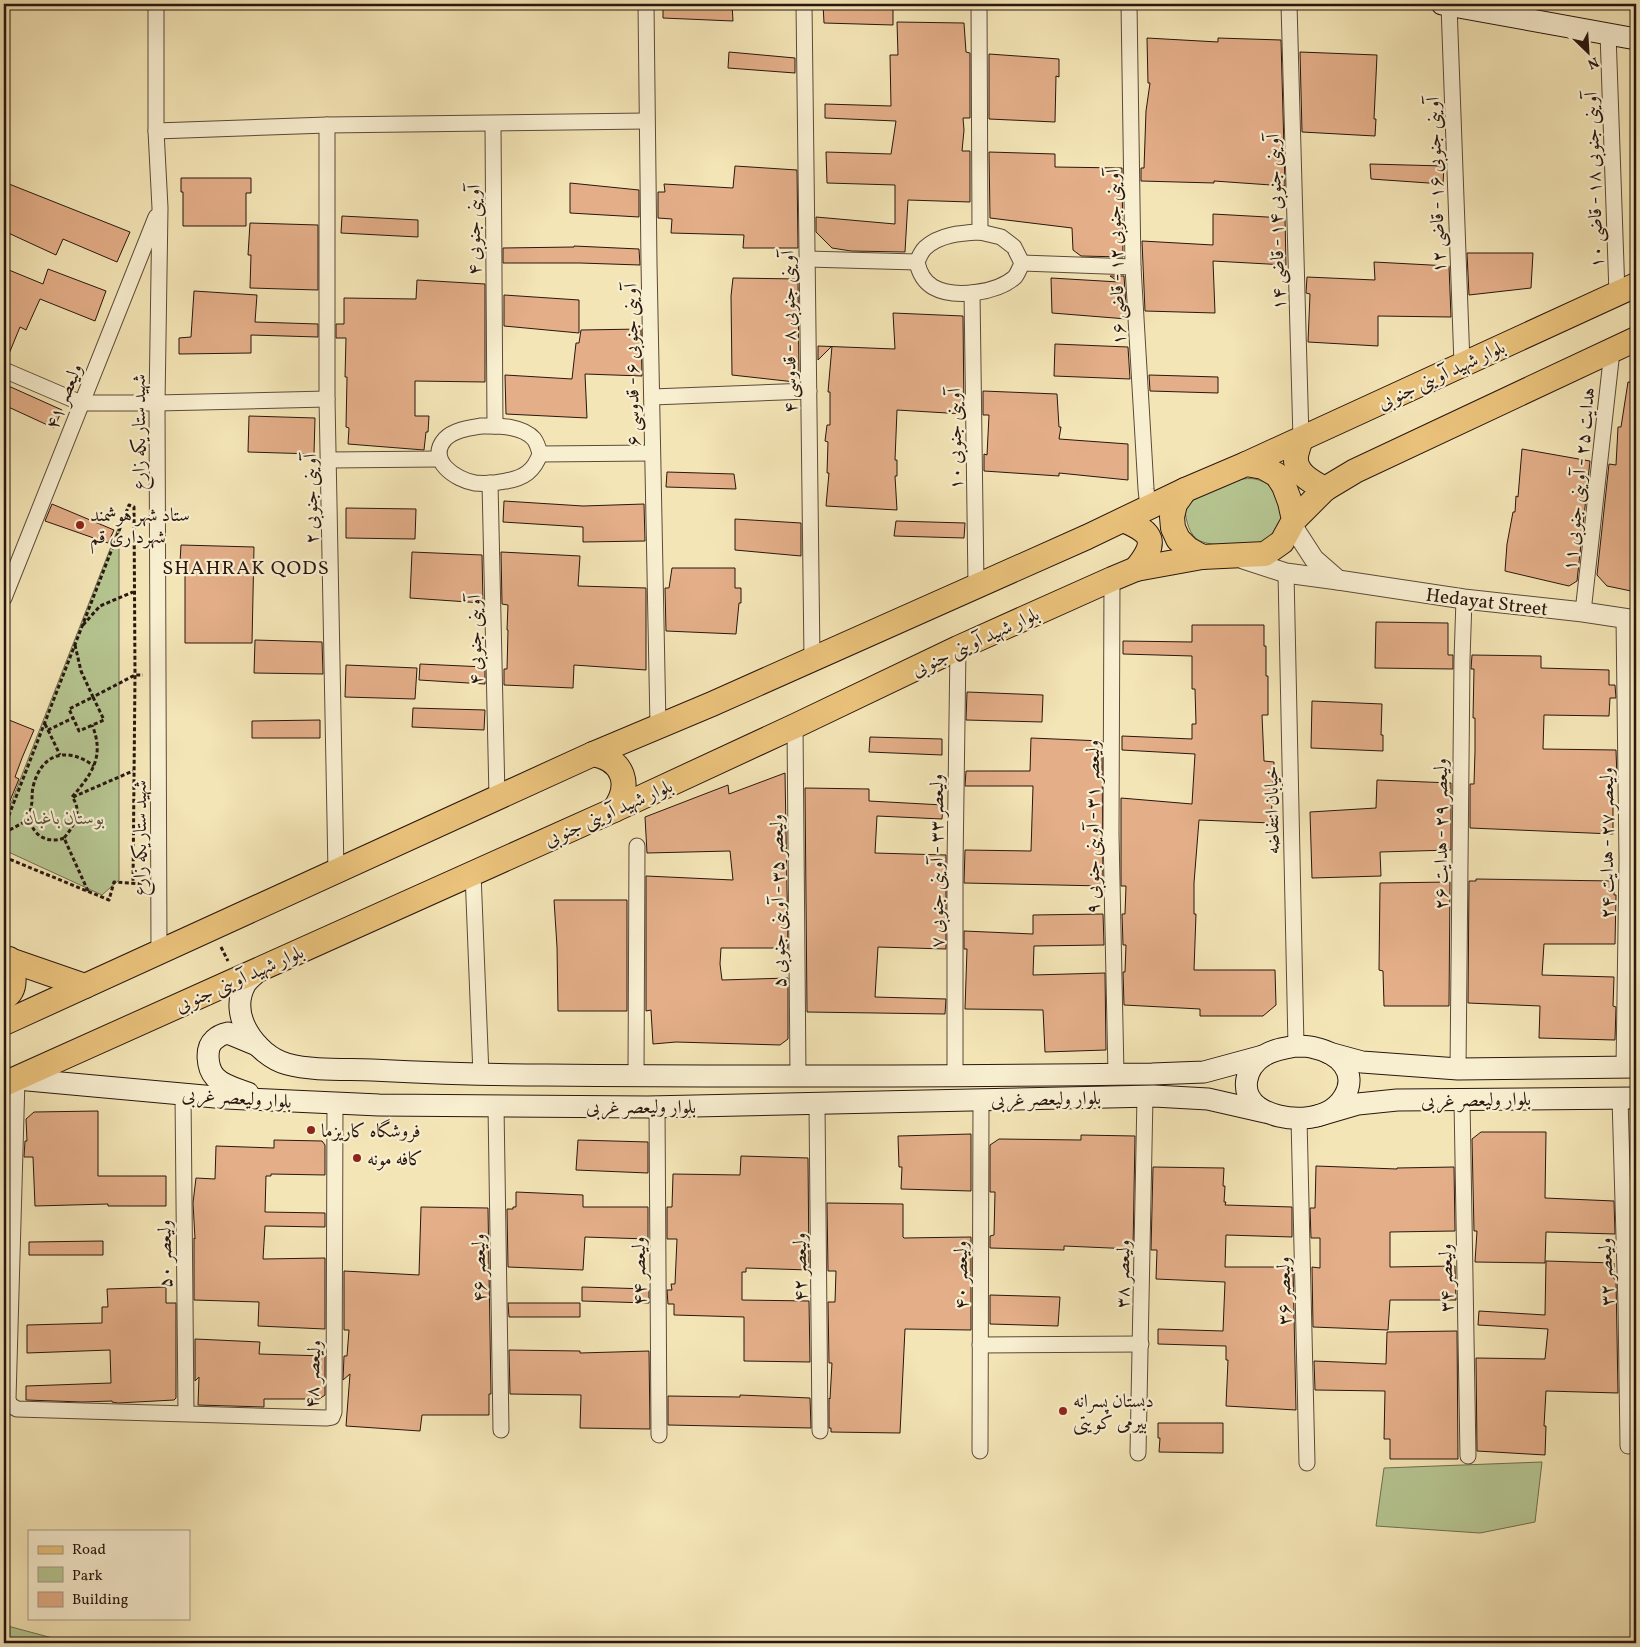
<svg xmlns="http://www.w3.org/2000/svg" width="1640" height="1647" font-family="Vollkorn,Amiri,serif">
<rect width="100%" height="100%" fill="#f4e5b6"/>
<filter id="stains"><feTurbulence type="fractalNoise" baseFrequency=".004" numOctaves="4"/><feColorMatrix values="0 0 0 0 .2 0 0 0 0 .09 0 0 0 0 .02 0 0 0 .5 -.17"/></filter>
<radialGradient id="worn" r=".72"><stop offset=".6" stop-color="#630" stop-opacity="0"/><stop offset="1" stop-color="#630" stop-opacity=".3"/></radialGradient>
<g fill="#b6c692" stroke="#706e50">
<path d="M1239 479C1244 479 1251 478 1255 479 1279 484 1282 507 1282 527L1260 545C1244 545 1214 547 1200 541 1189 536 1186 520 1185 510L1193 500Z"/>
<path d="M119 526V880L102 895 4 850V821Z"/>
<path d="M1542 1462 1535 1522 1480 1533 1376 1526 1384 1468Z"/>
<path d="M4 1625 71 1643H4Z"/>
</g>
<g fill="#e3ae88" stroke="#29170f">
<path d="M663 4H732L733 21 663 18Z"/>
<path d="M823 4H893V25L824 23Z"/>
<path d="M897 22 964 23 966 52 970 53V118H963L964 130 962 151H970V202L908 200 905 252 851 251 832 248 816 232V217L895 224V185L827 183 826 152 891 154 896 121 825 118V104L891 106 890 55H898Z"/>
<path d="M1147 38 1218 42V38L1281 40 1285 186 1214 181V183L1141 181V168H1144L1146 111 1150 83H1148Z"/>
<path d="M729 52 795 58V73L728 68Z"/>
<path d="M1300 52 1377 55 1374 119H1376L1375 136 1302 132Z"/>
<path d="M989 54 1059 59V77L1056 76 1055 122 989 119Z"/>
<path d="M989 152 1055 154V167L1122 168 1123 257 1081 256 1073 250 1072 228 990 218Z"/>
<path d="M1370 164 1444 166 1443 184 1371 179Z"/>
<path d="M735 166 797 170 798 248H743L744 235 671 233 672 219 658 218V192H665L664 184 733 188Z"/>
<path d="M181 178H251V193H246V226H183V192H181Z"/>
<path d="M4 182 130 232 117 262 63 239 56 255 4 231Z"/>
<path d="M570 183 639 190V217L570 213Z"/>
<path d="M1213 214 1285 218 1286 265 1213 261 1215 313 1145 311 1142 241 1213 245Z"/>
<path d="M342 216 418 220V237L341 233Z"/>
<path d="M250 223 318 225V290L250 288 251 255H248Z"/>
<path d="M574 246 639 249 640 265 580 263H503V248L574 247Z"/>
<path d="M1467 253H1533L1531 288 1469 295Z"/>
<path d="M1374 262 1449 266 1451 317 1378 316V346L1308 342 1310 294 1306 293 1307 277 1375 280Z"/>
<path d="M4 268 43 284 48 269 106 291 95 321 40 299 26 330 20 327 6 361H4Z"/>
<path d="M1110 276H1124L1127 319 1052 313 1051 278 1119 282Z"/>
<path d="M733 278 798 279 799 378 795 382 732 375 731 296Z"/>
<path d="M417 280 485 284V382L415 381V416H429L428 432H426L424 450 348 444 349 428 346 427 347 377H345L346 338H336V324H344V298L416 299Z"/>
<path d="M194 291 257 295 255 322 318 324V337L251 335V353L179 354V338L191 337Z"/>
<path d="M504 295 579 300V333L504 326Z"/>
<path d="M893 313 963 316 964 414 897 410 895 460H897V476H895L897 510 826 506 829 473H827L828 442 825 441 827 425H830V392H828L832 346 818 360V346L895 349Z"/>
<path d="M641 329 642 376 585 374 587 418 506 414 505 375 572 379 576 343H579L581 330Z"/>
<path d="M1055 344 1128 347 1130 379 1054 376Z"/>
<path d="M1149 375 1218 377V393L1150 391Z"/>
<path d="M1628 382 1636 383V592L1607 586 1597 575 1609 464 1616 465 1618 427H1621Z"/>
<path d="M4 384 62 410 54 428 4 405Z"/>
<path d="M983 391 1057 394 1059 427H1061L1059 439 1128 444V480L1059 473V476L984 471V454L987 455 989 415H983Z"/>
<path d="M249 416 315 418 314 454 248 452Z"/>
<path d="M1522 449 1590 461 1577 581 1569 586 1505 571 1507 544 1513 512H1515L1516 496 1518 497Z"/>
<path d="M667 472 734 474 736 489 666 487Z"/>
<path d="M504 501 583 506 644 504 645 541 583 542V527L503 522Z"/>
<path d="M52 504 114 530 108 543 45 521Z"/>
<path d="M346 508 416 509 415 539 346 538Z"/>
<path d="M735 519 801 523V556L735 550Z"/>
<path d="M896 521 965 523 964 538 894 536Z"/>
<path d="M181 545 254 547 252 643H185V562H180Z"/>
<path d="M412 552 482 555 483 603 410 598Z"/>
<path d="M501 552 580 556 578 586 646 588V670L574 665 573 688 504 685V669H507L508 630H507L508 605 502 604Z"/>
<path d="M672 568H735V588H741V603H739L736 634 666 631 665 588H669Z"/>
<path d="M1376 622 1448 623V655H1453V669L1375 668Z"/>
<path d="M1192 625H1264V646H1266V676H1268V715H1262L1264 761 1274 762 1271 823 1199 820 1194 883V914H1196L1194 970H1275L1276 1005 1263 1016H1200V1009L1124 1005 1123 972H1125L1126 945H1123L1122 914H1125L1126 886H1121V798L1192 804 1195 754 1122 750V736L1192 739V724H1196L1195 689H1192V656L1123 654V641L1192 642Z"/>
<path d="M255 640 322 642 323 674 254 673Z"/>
<path d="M1472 655 1541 656V668L1609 670V685H1615L1616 698H1610L1609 716 1544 715 1543 749 1616 750 1617 779H1613V834L1470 828V784H1474L1475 751V718H1473L1474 669H1471Z"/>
<path d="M420 664 485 667V684L419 680Z"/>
<path d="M346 665 417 668 415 699 345 697Z"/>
<path d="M967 692 1043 695 1042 722 966 720Z"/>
<path d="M1312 701 1382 704 1381 735H1383V751L1311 748Z"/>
<path d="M413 708 485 710 484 730 412 727Z"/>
<path d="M4 718 34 730 22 758 15 777 19 779 4 815Z"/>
<path d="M320 720V738H252V721Z"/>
<path d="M870 737 942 739V755L869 752Z"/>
<path d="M1031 738 1102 741 1103 886 964 883 965 850 1031 851 1033 786H965L966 771H1030Z"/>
<path d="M785 773 788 948H721L720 964 722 980 788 978V1039L780 1045 676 1042 653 1044 651 1010 646 1011V876L733 880 730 851 647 853 645 817 728 785 729 794Z"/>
<path d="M1377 780 1451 783V850L1380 852 1381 876 1312 878 1310 812 1376 808Z"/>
<path d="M805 788 869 789V801L943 805 942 819 877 816 875 853 946 855V949L878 947 875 997 946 999 945 1014 807 1012Z"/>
<path d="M1476 879 1614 881V895H1616L1615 944H1544L1542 975 1614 977 1613 1006 1616 1007 1615 1040 1539 1038 1540 1006 1468 1003 1469 881H1476Z"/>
<path d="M1450 882 1449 1006H1384L1383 971 1379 970 1380 883Z"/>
<path d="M554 900H627V1011H558L557 947Z"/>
<path d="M1103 914 1104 945 1034 946 1033 975 1105 973 1106 1050 1045 1052 1043 1010 965 1009 967 949H964V931L1033 934V915Z"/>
<rect x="1634" y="1007" width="2" height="33"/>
<path d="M98 1111V1176H166V1206H108V1204L35 1206 33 1157H24L25 1141H27L26 1119 34 1112Z"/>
<path d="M1481 1132H1546L1545 1198 1614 1201 1615 1234 1546 1232 1545 1263 1475 1262 1477 1231H1474L1472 1139Z"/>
<path d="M971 1134V1191L901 1189 902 1167H899L898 1136Z"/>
<path d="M1081 1135 1135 1136 1133 1249 1064 1246V1250L990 1248V1236L994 1235 995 1192H990V1145L999 1139 1081 1140Z"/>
<path d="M274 1140 322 1141 325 1145V1175L271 1174V1176H266L265 1212 325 1213V1227L265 1226 263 1259 325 1258V1329L258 1326 259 1302 194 1300V1238L195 1239 193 1203 196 1178 215 1179 216 1146 274 1148Z"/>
<path d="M578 1140 648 1142V1173L576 1170Z"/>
<path d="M741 1156 808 1158 809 1270 746 1268V1272H742V1300L809 1301 810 1362 744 1361V1317L674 1315V1304H668L667 1290H672L671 1284H675L677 1239H667V1207H672L673 1174 740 1175Z"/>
<path d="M1316 1166 1397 1169V1168L1454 1167 1455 1231 1390 1232V1267L1455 1266 1456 1300H1390L1388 1330 1313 1327 1312 1267 1320 1268V1238H1311L1310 1208H1315Z"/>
<path d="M1153 1167 1224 1168 1223 1186H1225L1224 1202H1226L1225 1205 1292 1207V1237L1226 1235 1225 1267H1293L1296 1410 1226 1406 1228 1360H1226V1346L1158 1344V1329L1223 1331 1225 1282 1156 1279 1157 1250H1151Z"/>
<path d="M516 1192 583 1195V1207H648V1239L585 1237 583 1270 508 1267 507 1209H513V1207H516Z"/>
<path d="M827 1203 903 1204V1237L904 1238 971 1237V1330L905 1329 900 1433 831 1432V1428H829V1398L830 1399 832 1363H829L828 1302H835L836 1271H828Z"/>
<path d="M421 1207 488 1208 491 1394H489V1415H422L420 1431 346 1426 350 1374 343 1380 344 1356H347L349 1330H344V1271L419 1275Z"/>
<path d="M103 1241V1255H29V1242Z"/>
<path d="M1546 1261 1614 1263V1279H1616L1618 1393 1546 1391 1544 1426H1546L1545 1455 1477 1451 1476 1358 1545 1359 1548 1329 1478 1325 1479 1311 1545 1315Z"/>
<path d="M1635 1279H1636V1352Z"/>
<path d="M166 1287V1303H176V1398L174 1400 118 1403 112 1402V1401L83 1402 26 1400V1386L111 1383 110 1350 27 1353V1325L102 1323V1307H108L107 1289Z"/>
<path d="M582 1287 649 1289V1303L582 1301Z"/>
<path d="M990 1295 1060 1297 1058 1326 990 1324Z"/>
<path d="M508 1303H580V1317H509Z"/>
<path d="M1457 1331 1458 1459H1390V1439H1384L1385 1391 1315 1390 1314 1361 1386 1364 1387 1332Z"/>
<path d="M195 1339 260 1342 259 1354 325 1356V1395L319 1399H264V1407L198 1405 199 1377 195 1381Z"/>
<path d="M509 1350 580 1351V1353L649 1351 650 1429 580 1428 581 1395 510 1394Z"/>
<path d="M740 1395 810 1398 811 1428 668 1425V1396L740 1397Z"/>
<path d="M1158 1423H1223V1453L1159 1452 1160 1438H1158Z"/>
</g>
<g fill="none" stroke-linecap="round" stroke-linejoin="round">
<g stroke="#5c4a39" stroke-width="17">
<g id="minor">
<path d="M156 4V131L160 208 157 403 159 951"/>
<path d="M646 4 649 263 658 726"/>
<path d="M804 4 812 659"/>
<path d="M979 4 980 232"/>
<path d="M1129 4 1133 267 1146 489 1148 508"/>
<path d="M1289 4 1301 439"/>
<path d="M1449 5 1462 364"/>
<path d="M1608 33 1617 294"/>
<path d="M493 124 495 426"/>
<path d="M327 125V399L336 872"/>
<path d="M156 131 327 125 646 121"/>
<path d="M980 232 1001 237 1014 247 1022 263C1020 268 1018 273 1015 277 997 293 954 299 933 287 923 281 919 272 917 262 919 257 922 251 925 248 940 234 962 233 980 232Z"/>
<path d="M807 259 917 262"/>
<path d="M1022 263 1133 267"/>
<path d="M972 293 976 585"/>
<path d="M4 370 81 403H157L327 399"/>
<path d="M652 397 809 391"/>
<path d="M481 426C498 426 522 425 534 439 537 443 539 450 540 454 534 471 524 478 506 481 496 483 485 484 475 483 456 480 426 460 445 439 454 430 469 428 481 426Z"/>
<path d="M540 454 652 453"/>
<path d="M329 460 439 459"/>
<path d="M490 483 497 797"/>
<path d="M1286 573 1296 1046"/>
<path d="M1112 579 1111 834 1116 1074"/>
<path d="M4 598 156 217"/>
<path d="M1583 612 1612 351"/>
<path d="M795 726 798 1076"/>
<path d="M473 873 481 1075"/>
<path d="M1624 1067 1627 860 1624 618"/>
<path d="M1458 1069 1462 660 1464 599"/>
<path d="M955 1075V866L958 648"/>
<path d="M636 1076 637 846"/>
<path d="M17 1079 8 1399 10 1405 17 1409 326 1418 332 1417 334 1412 335 1102"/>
<path d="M183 1094 186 1413"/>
<path d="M1620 1098 1626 1306 1628 1446"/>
<path d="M1462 1100 1468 1456"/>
<path d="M817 1103 820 1431"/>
<path d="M496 1106 501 1430"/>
<path d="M657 1107 659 1435"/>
<path d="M1299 1118 1307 1463"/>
<path d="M980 1345 1141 1344"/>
<path d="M980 1451 981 1100"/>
<path d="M1138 1453 1145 1096"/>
</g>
</g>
<g stroke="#5c4a39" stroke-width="21">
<g id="tertiary">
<path d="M1292 525 1314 559 1338 580"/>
<path d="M1243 559 1286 573 1338 580 1464 599 1583 612 1636 620"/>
</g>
</g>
<g stroke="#29170f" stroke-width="23">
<g id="secondary">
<path d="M1442 4 1636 39"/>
<path d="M261 969C256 973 250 978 246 983 227 1015 256 1055 287 1064 313 1071 345 1069 372 1070 430 1073 488 1075 546 1075 748 1077 950 1076 1152 1074L1204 1072 1263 1056"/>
<path d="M1296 1046C1302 1046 1309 1046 1315 1048 1338 1053 1359 1072 1344 1097 1328 1124 1281 1123 1258 1107 1239 1093 1245 1068 1263 1056 1273 1050 1284 1048 1296 1046Z"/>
<path d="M1329 1053 1362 1062 1458 1069 1636 1067"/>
<path d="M17 1079 226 1098 379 1105 648 1107 1154 1096 1208 1099 1265 1112"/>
<path d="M248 1093C237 1089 223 1086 215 1077 207 1068 205 1048 214 1040 218 1036 223 1034 228 1033L257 1045"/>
<path d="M1317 1116 1358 1104 1397 1100 1636 1098"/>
</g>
</g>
<g stroke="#29170f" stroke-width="26">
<g id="primary">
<path d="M1301 439C1299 445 1297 450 1296 456 1294 473 1312 482 1325 489"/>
<path d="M1246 464 1636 285"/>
<path d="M1246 464 1263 467 1277 475 1284 486 1290 502 1294 520 1282 542 1265 554 1202 557 1188 549 1178 539 1173 528 1172 517 1175 504 1185 490Z"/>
<path d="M1123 520C1154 533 1158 542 1136 569"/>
<path d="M1294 520 1325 489 1355 471 1636 339"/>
<path d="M593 754C624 760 632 785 614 810"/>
<path d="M4 958 85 986"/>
<path d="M4 998C18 990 14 972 9 959"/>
<path d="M4 1023 593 754 712 704 1087 537 1185 490"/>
<path d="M4 1084 614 810 795 726 958 648 1112 579 1136 569 1202 557"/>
</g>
</g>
<g stroke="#29170f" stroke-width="3" stroke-dasharray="4 2.5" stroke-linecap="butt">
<path d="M83 625 100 606 133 592"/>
<path d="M75 645 81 671 93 697 135 675H143"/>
<path d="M93 697 104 720 79 731 69 709Z"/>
<path d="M45 724 48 730 73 718"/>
<path d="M48 730 60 755"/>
<path d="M73 797 133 771"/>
<path d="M4 828 129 505 134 507 135 675 133 884"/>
<path d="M4 833 30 819"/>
<path d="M64 838C48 844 32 836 30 818 30 813 31 807 32 802 32 797 32 792 33 787 41 753 67 746 94 766"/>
<path d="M4 857 109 900 114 882 144 884"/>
<path d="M88 891 64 838C74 826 83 811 72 797 92 774 105 756 92 725"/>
<path d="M221 947 228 961"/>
</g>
<use href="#minor" stroke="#f8eed0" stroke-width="15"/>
<use href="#tertiary" stroke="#f8eed0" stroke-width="19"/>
<use href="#secondary" stroke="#f8eed0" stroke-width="21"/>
<use href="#primary" stroke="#eac27b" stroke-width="24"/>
</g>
<g fill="#8f2418" stroke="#f8eed0" stroke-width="2">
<circle cx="80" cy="525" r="5"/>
<circle cx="311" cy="1130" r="5"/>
<circle cx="357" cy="1158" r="5"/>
<circle cx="1063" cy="1411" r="5"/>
</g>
<g text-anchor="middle" stroke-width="4.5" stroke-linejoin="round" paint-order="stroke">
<g font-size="19" fill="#29170f" stroke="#f8eed0">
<text transform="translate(1593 180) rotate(-92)" y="7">آوینی جنوبی ۱۸ - قاضی ۱۰</text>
<text transform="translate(1435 185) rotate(-92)" y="7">آوینی جنوبی ۱۶ - قاضی ۱۲</text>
<text transform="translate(1275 222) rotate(-92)" y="7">آوینی جنوبی ۱۴ - قاضی ۱۴</text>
<text transform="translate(473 230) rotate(-90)" y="7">آوینی جنوبی ۴</text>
<text transform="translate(1115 257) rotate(-92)" y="7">آوینی جنوبی ۱۲ - قاضی ۱۶</text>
<text transform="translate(788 332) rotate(-91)" y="7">آوینی جنوبی ۸ - قدوسی ۴</text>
<text transform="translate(631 365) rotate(-91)" y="7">آوینی جنوبی ۶ - قدوسی ۶</text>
<text transform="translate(1441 374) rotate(-25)" y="7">بلوار شهید آوینی جنوبی</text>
<text transform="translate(63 396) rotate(-68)" y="7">ولیعصر ۴۱</text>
<text transform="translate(138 432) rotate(-90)" y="7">شهید ستار یکه زارع</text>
<text transform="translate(954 439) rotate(-91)" y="7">آوینی جنوبی ۱۰</text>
<text transform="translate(1578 479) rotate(-84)" y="7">هدایت ۲۵ - آوینی جنوبی ۱۱</text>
<text transform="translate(310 499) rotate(-91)" y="7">آوینی جنوبی ۲</text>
<text transform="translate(1487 601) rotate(7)" y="7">Hedayat Street</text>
<text transform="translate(474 640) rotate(-91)" y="7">آوینی جنوبی ۴</text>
<text transform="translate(975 641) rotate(-25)" y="7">بلوار شهید آوینی جنوبی</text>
<text transform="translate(1271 810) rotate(-91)" y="7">خیابان انتفاضه</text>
<text transform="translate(608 812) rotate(-24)" y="7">بلوار شهید آوینی جنوبی</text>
<text transform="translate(1092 827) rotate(-90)" y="7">ولیعصر ۳۱ - آوینی جنوبی ۹</text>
<text transform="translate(1440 834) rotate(-90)" y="7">ولیعصر ۲۹ - هدایت ۲۶</text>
<text transform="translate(139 838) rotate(-90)" y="7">شهید ستار یکه زارع</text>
<text transform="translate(1606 843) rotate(-90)" y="7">ولیعصر ۲۷ - هدایت ۲۴</text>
<text transform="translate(936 861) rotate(-90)" y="7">ولیعصر ۳۳ - آوینی جنوبی ۷</text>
<text transform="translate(777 901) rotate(-91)" y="7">ولیعصر ۳۵ - آوینی جنوبی ۵</text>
<text transform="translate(239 978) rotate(-24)" y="7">بلوار شهید آوینی جنوبی</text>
<text transform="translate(237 1097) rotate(4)" y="7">بلوار ولیعصر غربی</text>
<text transform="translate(1046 1098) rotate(-1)" y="7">بلوار ولیعصر غربی</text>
<text transform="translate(1476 1099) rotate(-1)" y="7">بلوار ولیعصر غربی</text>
<text x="641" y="1113">بلوار ولیعصر غربی</text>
<text transform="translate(164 1254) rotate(-91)" y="7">ولیعصر ۵۰</text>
<text transform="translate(799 1267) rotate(-90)" y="7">ولیعصر ۴۲</text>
<text transform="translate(478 1268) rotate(-91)" y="7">ولیعصر ۴۶</text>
<text transform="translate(638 1271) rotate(-90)" y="7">ولیعصر ۴۴</text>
<text transform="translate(1605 1272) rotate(-92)" y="7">ولیعصر ۳۲</text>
<text transform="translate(1122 1274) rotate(-89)" y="7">ولیعصر ۳۸</text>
<text transform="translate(960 1275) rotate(-90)" y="7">ولیعصر ۴۰</text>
<text transform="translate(1445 1278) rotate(-91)" y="7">ولیعصر ۳۴</text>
<text transform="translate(1283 1291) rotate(-91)" y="7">ولیعصر ۳۶</text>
<text transform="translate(312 1374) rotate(-87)" y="7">ولیعصر ۴۸</text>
</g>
<g font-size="19" fill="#29170f" stroke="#f8eed0" text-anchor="start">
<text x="90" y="521">ستاد شهر هوشمند<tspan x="90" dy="22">شهرداری قم</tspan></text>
<text x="321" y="1137">فروشگاه کاریزما</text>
<text x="367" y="1165">کافه مونه</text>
<text x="1073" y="1407">دبستان پسرانه<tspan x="1073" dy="22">بیرمی کویتی</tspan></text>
</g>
<g font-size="19" font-style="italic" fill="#5a543d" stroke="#f8eed0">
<text x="64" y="824">بوستان باغبان</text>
</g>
<g font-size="20" letter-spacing="1" fill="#29170f" stroke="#f8eed0">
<text x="246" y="574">SHAHRAK QODS</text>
</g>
</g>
<rect width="1640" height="1647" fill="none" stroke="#f4e5b6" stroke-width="20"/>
<rect x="5" y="5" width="1630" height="1637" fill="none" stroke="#29170f" stroke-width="2.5"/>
<rect x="10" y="10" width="1620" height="1627" fill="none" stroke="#29170f"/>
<rect x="28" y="1530" width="162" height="90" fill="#f8eed0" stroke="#a59883"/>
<rect x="38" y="1546" width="25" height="8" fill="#eac27b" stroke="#a59883"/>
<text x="72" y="1554" font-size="15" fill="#29170f">Road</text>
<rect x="38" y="1567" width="25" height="15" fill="#b6c692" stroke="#a59883"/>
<text x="72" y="1580" font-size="15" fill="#29170f">Park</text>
<rect x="38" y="1592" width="25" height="15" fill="#e3ae88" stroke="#a59883"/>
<text x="72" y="1604" font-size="15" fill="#29170f">Building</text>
<g transform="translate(1588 52) rotate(155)" stroke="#f8eed0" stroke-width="4" paint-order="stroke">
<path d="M0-4L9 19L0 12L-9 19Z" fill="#29170f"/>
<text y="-8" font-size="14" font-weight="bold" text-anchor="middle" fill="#29170f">N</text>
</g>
<rect width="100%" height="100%" filter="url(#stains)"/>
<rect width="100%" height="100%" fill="url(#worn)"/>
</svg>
